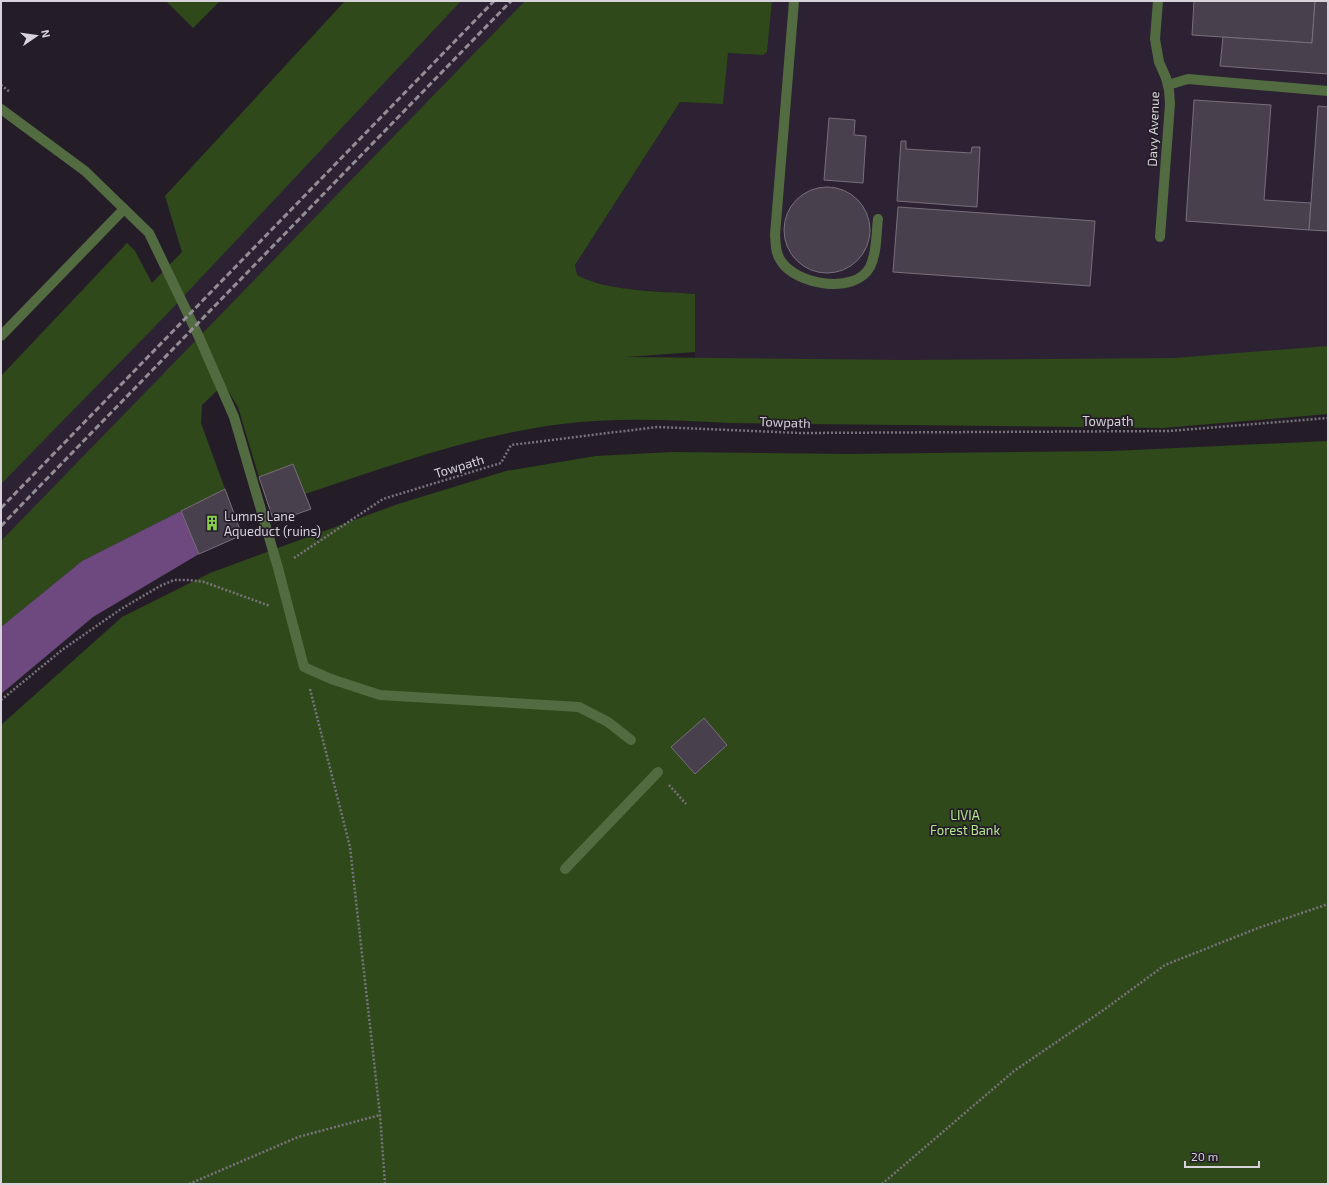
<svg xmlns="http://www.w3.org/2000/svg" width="1329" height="1185" font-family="'Exo 2',sans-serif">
<rect width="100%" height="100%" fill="#241d28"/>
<g fill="#2d2233">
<path d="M345 1H626L398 208 202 405 201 423 225 489 82 561 1 627V376L127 243 135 251 152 283 182 252 165 196Z"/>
<path d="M772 1H1328V351L1163 366 695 358V294L617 288 586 280 577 275 575 265 680 102 723 104 728 53 763 55 767 52Z"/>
</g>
<g fill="#2f491a">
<path d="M166 1H220L193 28Z"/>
<path d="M345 1H461L166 315 1 484V376L127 243 135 251 152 283 182 252 165 196Z"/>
<path d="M525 1H772L767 52 763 55 728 53 723 104 680 102 575 265 577 275C607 292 661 291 695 294V352L626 357 904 360 1174 358 1328 346V414L1163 428 729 423C673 420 617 417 562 424 473 435 389 466 305 494L293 464 259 477 238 407 224 384 202 405 201 423 225 489 82 561 1 627V541Z"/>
<path d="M1328 441V1184H1V725L122 617 210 573 398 504 506 471 596 456 672 452 848 454 1112 451Z"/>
</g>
<path fill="#6d497f" d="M181 511 199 554 93 617 1 694V627L82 561Z"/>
<g fill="#48404c" stroke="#786f7c">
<path d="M1194 1H1315L1312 43 1192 35Z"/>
<path d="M1315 1H1328V74L1220 66 1223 37 1312 43Z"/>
<path d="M1194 100 1271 105 1264 200 1311 203 1309 230 1186 221Z"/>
<path d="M1318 106 1328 107V231L1309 230Z"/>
<path d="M829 118 855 120 854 135 866 136 863 183 824 180Z"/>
<path d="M901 141H906V149L971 153 972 147H980L977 207 897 201Z"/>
<circle cx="827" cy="230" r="43"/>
<path d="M898 207 1095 221 1090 286 893 272Z"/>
<path d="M293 464 311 509 274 522 259 477Z"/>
<path d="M225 489 242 535 199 554 181 511Z"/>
<path d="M704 718 727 745 695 774 671 747Z"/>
</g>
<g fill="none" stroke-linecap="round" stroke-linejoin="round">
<g stroke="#79737c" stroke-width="2.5" stroke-dasharray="2 2" stroke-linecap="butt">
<path d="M1 85 10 92"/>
<path d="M294 558 383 499 501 463 511 445 657 427 800 433 1169 431 1328 418"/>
<path d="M310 689 350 847 380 1115 385 1184"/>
<path d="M1 700 62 650 121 609 160 586 174 580H189L204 582 270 606"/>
<path d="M669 785 686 804"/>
<path d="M189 1184 298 1137 380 1115"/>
<path d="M882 1184 1014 1071 1105 1009 1165 965 1258 928 1328 904"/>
</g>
<g stroke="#526b41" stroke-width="10">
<path d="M794 1 775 235C776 244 775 253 781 261 796 285 855 295 870 267 877 253 876 235 878 219"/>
<path d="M1158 1 1155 39 1159 62 1166 78 1169 90 1170 104 1160 237"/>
<path d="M1168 85 1188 79 1328 91"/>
<path d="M1 109 85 171 149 233 199 337 234 417 278 568 304 667 331 679 380 695 579 707 608 722 631 740"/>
<path d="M1 336 124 209"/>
<path d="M565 869 658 772"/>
</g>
<g stroke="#938d96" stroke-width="3" stroke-dasharray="6 3" stroke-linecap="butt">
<path d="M1 508 494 1"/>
<path d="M1 526 511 1"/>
</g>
</g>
<defs>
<g id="building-bare" transform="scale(1.2)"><path d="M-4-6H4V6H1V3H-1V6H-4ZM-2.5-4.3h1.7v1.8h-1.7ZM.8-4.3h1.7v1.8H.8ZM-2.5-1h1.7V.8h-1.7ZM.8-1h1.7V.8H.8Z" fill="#87cf4a" stroke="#241d28" stroke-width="2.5" paint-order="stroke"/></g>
</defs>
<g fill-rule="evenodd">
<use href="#building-bare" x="212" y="523"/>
</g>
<g text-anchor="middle" stroke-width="3.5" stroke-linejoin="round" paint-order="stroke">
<g font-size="13" fill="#d8d3da" stroke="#241d28">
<text transform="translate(1153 129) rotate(-88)" y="5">Davy Avenue</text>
<text x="1108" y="426">Towpath</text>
<text transform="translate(785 422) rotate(2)" y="5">Towpath</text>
<text transform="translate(459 466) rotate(-17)" y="5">Towpath</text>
</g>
<g font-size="13" fill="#d8d3da" stroke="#241d28" text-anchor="start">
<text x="224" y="521">Lumns Lane<tspan x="224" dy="15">Aqueduct (ruins)</tspan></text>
</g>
<g font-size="13" fill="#b3e690" stroke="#241d28">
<text x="965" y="820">LIVIA<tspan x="965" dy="15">Forest Bank</tspan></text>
</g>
</g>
<rect width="1329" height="1185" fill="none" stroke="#d8d3da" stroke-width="4"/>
<g transform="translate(36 36) rotate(77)" stroke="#241d28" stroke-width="3" paint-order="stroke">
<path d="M0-3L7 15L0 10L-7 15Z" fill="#d8d3da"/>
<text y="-6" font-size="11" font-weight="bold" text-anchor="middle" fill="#d8d3da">N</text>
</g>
<path d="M1185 1161v6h74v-6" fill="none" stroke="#d8d3da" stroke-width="2"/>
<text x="1191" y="1161" font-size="12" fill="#d8d3da" stroke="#241d28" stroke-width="3" paint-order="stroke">20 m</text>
</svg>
